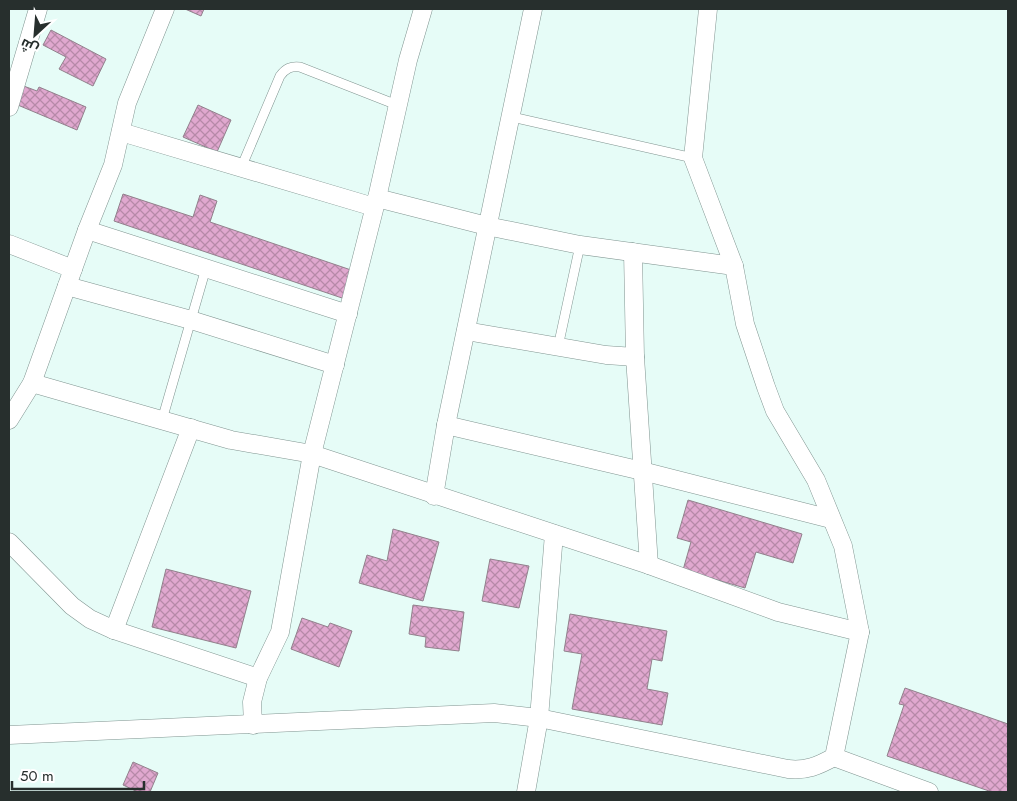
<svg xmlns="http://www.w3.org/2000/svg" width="1017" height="801" font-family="Jost,Cairo,sans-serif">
<defs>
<pattern id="building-cross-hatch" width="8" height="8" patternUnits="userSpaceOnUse" patternTransform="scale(1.25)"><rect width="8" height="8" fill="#e0a8cf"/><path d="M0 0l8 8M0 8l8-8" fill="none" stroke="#b689a8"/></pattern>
</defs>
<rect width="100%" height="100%" fill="#e6fcf7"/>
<g fill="url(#building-cross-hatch)" stroke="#91818c">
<path d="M185 9H204L201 16Z"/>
<path d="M51 30 106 59 93 86 59 69 66 57 43 45Z"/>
<path d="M21 85 37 91 39 87 86 107 77 130 13 103Z"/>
<path d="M198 105 231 120 217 152 183 137Z"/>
<path d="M123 194 193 217 200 195 217 201 210 222 354 271 345 299 114 221Z"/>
<path d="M688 500 802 534 793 563 756 552 745 588 683 570 691 542 677 538Z"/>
<path d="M393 529 439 542 423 601 359 583 367 555 387 561Z"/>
<path d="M490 559 529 566 519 608 482 601Z"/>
<path d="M166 569 251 591 236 648 152 627Z"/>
<path d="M413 605 464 612 459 651 425 647 426 637 409 634Z"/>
<path d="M570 614 667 631 662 661 652 659 647 689 668 693 662 725 572 709 582 654 564 651Z"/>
<path d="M302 618 328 627 330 623 352 631 339 667 291 649Z"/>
<path d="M905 688 1008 724V792H992L887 756 904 705 899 704Z"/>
<path d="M133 762 158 773 150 792H138L123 785Z"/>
</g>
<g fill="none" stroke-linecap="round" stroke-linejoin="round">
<g stroke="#819591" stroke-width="10">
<g id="lane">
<path d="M512 117 693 158"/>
<path d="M241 168 280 76C286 68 291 66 300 67L397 105"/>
<path d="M558 347 580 245"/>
<path d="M162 420 206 268"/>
</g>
</g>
<g stroke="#819591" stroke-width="19">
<g id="street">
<path d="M9 107 38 9"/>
<path d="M121 132 374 207"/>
<path d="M377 198 487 226 580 245 734 266"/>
<path d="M87 230 348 314"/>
<path d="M9 244 73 269"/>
<path d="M633 252 635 357 649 565"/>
<path d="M67 286 191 320 335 365"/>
<path d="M466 331 606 355 635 357"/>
<path d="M32 383 231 440 312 454 649 565 778 612 860 632"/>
<path d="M9 420 32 383 87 230 113 165 127 103 165 9"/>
<path d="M446 425 642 471 831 519"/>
<path d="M434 496 446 425 533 9"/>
<path d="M9 542 72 606 90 619 114 630 258 678"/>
<path d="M114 630 191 428"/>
<path d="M253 725 252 702 258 678 280 632 312 454 377 198 408 60 423 9"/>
<path d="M9 735 494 713 539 718 788 769C806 771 818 766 834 757L860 632 843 546 816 480 775 411 766 387 745 324 734 266 693 158 708 9"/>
<path d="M834 757 929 792"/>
<path d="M526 792 539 718 554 534"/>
</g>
</g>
<use href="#lane" stroke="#fff" stroke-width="9"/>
<use href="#street" stroke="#fff" stroke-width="18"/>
</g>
<rect width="1017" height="801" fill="none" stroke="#272f2d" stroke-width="20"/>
<g transform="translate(35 35) rotate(206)" stroke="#ffffff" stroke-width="4" paint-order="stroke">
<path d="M0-4L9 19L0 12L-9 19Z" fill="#272f2d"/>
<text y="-8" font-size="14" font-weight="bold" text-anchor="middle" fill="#272f2d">ش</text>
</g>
<path d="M12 781v8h132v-8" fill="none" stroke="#272f2d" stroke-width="2.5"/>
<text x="20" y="781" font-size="15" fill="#272f2d" stroke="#ffffff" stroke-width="4" paint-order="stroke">50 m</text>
</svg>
